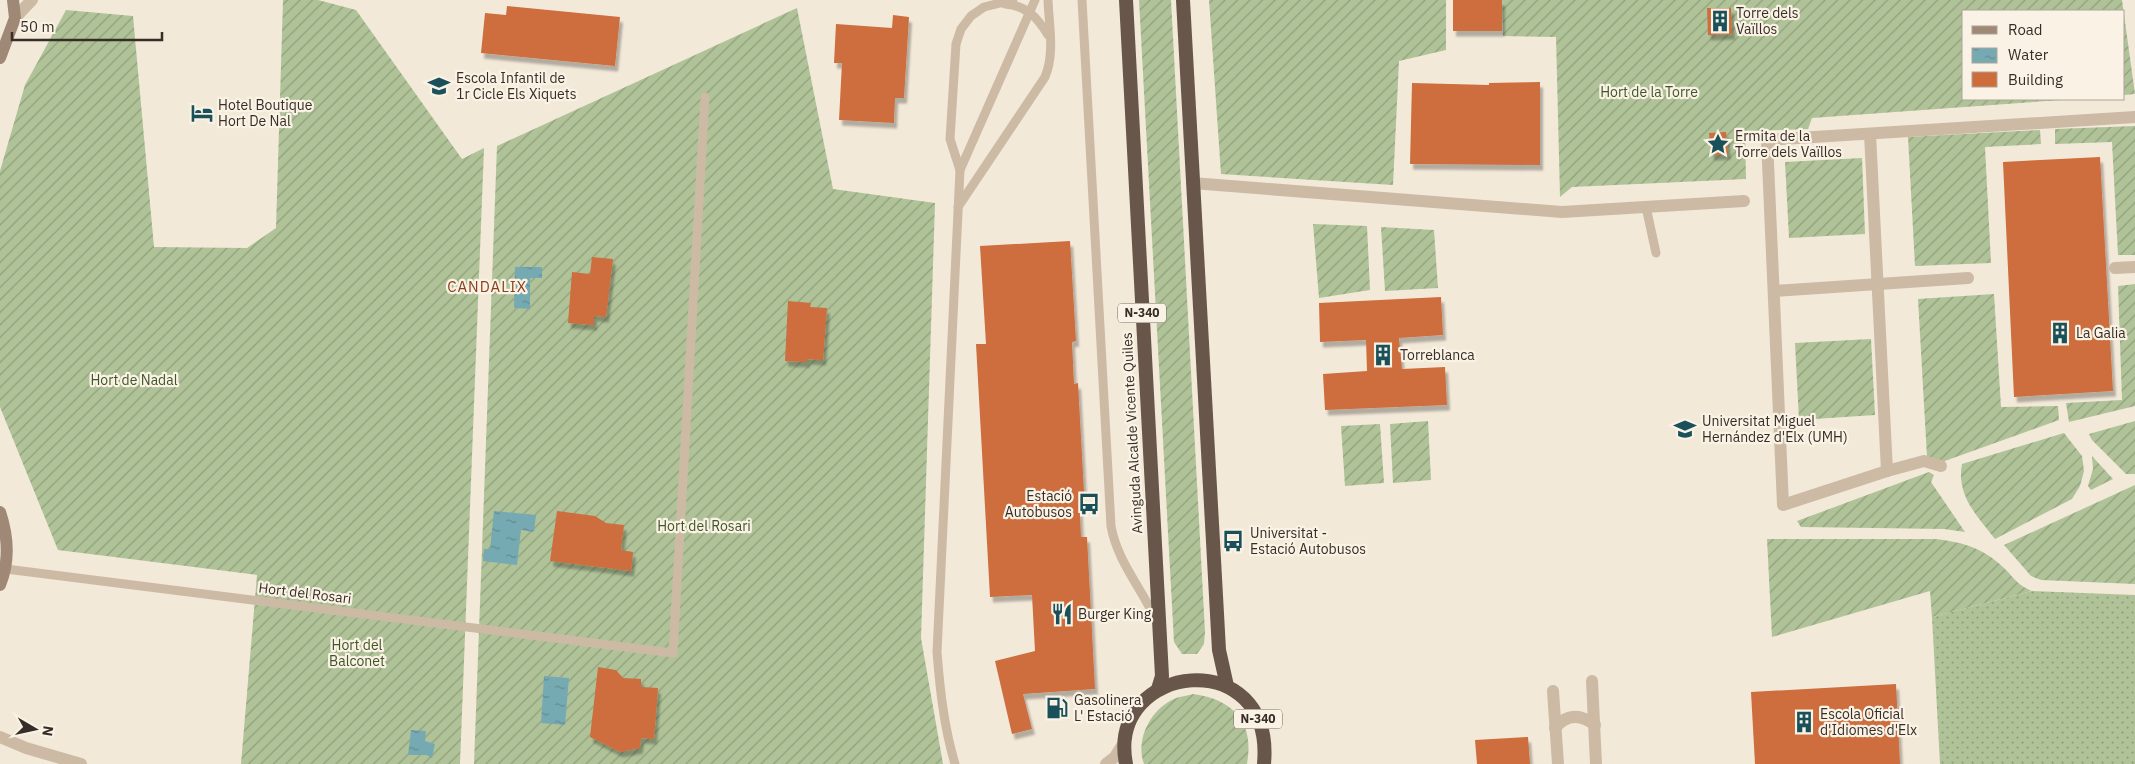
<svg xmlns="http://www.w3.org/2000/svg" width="2135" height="764" font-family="'IBM Plex Sans',sans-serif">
<defs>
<pattern id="grass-dots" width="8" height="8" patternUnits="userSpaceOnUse" patternTransform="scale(1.25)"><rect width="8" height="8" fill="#b0c398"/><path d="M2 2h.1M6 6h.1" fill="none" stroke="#909f7c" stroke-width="1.8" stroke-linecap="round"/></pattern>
<pattern id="garden-furrows" width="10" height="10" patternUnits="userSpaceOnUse" patternTransform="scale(1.25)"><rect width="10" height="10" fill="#b0c398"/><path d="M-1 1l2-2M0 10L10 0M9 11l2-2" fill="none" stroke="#909f7c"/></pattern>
<pattern id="water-ripples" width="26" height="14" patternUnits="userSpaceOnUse" patternTransform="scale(1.25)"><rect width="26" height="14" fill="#76aab2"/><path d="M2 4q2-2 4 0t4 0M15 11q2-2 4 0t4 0" fill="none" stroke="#628b91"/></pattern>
<filter id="shadow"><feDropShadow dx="3" dy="5.5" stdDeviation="1" flood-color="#0004"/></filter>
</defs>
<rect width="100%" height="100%" fill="#f3e9d9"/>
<path fill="url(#grass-dots)" d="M2032 591 2135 595V764H1940L1932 617Z"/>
<g fill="url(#garden-furrows)">
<path d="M283 0H318L356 10 462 159 484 148 460 764H241L257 575 58 550 0 407V171L25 85 66 10 133 16 154 247 247 248 276 228Z"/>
<path d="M1139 0H1171L1205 632 1204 644 1197 654H1182L1174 642Z"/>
<path d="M1209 0H1446V50L1399 61 1393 185 1221 174Z"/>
<path d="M1502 0H2122L2135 94 2124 95V11H1964V99H2075L1812 118 1808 129 1745 131 1746 179 1572 187 1560 197 1556 37 1503 36Z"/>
<path d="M797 8 833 189 935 203 921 638 943 764H474L497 146Z"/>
<path d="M2135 126V255H2118L2112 142 2055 144V129Z"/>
<path d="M2040 130 2041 144 1985 147 1991 263 1915 266 1908 137Z"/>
<path d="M1862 158 1865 234 1789 238 1785 162Z"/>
<path d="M1313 224 1367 226 1370 290 1319 298Z"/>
<path d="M1381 227 1434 230 1438 288 1385 291Z"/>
<path d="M2135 284V406L2069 422 2066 403 2122 400 2118 286Z"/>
<path d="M1994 294 2001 407 2058 406 2059 420 1942 462 1927 457 1918 299Z"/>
<path d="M1871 339 1875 415 1799 420 1795 343Z"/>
<path d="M1428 421 1431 480 1393 483 1390 424Z"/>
<path d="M2135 421V474H2126L2092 440 2089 434Z"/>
<path d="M1380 424 1384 483 1345 486 1341 426Z"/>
<path d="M2064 433 2082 456 2084 471 2080 486 2072 499 1995 539C1977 516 1956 495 1962 464Z"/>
<path d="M2092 456 2113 479 2091 490 2088 486 2093 469Z"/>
<path d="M1929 472 1934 475 1931 482 1965 532 1944 529 1801 527 1797 521Z"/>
<path d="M2135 485V584L2041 580 2031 576 2004 545Z"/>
<path d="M1767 539H1934C1965 542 1986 549 2008 572 2017 582 2019 585 2032 591L1932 617 1930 591 1772 637Z"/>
<path d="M1193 694C1233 699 1255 723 1247 764H1144C1135 739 1151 709 1174 699 1180 696 1187 696 1193 694Z"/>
</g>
<g fill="url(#water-ripples)">
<path d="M515 267H542V278H530V309L514 308Z"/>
<path d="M494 511 536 515 534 532 521 530 517 565 483 561 484 549H490Z"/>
<path d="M544 676 569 678 565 725 541 723Z"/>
<path d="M411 730 426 731 425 741 435 744 432 758 427 755H408Z"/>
</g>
<g fill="#ce6d3c" filter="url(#shadow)">
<rect x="1453" y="0" width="49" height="31"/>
<path d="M507 6 620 17 615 66 481 53 485 13 506 15Z"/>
<path d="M1707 8H1731L1732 34 1708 35Z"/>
<path d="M893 15 909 17 904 98H895L894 123 839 120 842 63H834L836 24 892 28Z"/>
<path d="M1540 82V165L1410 164 1412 83 1489 85V83Z"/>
<path d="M1726 132 1728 154 1711 155 1709 133Z"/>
<path d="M2100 157 2113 391 2014 397 2003 162Z"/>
<path d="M1070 241 1076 341 1072 342 1074 384 1078 383 1084 492 1079 493 1081 537H1087L1095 689 1023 694 1032 729 1012 734 995 661 1035 651 1032 595 990 597 976 344H986L980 246Z"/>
<path d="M592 257 613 259 606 317 594 316V325L568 323 572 272 590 274Z"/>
<path d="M1441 297 1443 335 1399 338 1402 369 1445 367 1447 405 1325 410 1323 374 1367 371 1366 340 1320 342 1319 303Z"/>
<path d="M788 301 811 303 810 307 827 308 823 360 807 359V362L785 361Z"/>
<path d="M557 511 595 516 606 523 624 525 621 550 633 552 631 571 550 561Z"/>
<path d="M598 667 616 670 623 678 641 679V687L658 688 654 739 641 738 640 748 620 752 590 737Z"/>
<path d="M1896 684 1900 764H1755L1751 692Z"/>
<path d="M1528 737 1530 764H1477L1475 740Z"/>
</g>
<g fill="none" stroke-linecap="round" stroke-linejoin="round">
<g stroke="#ccbaa4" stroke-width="9">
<path d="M1082 0 1111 526C1117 561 1142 589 1156 620"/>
<path d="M1005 4C1027 6 1037 17 1048 35"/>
<path d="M960 170 950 139 956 44 961 29 971 16 984 7 1013 0"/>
<path d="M958 207 1045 77C1055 53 1049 26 1048 0"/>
<path d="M1646 207 1656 253"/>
<path d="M6 569 673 653 705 97"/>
<path d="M955 764C944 727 940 690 937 652L960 170 1035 0"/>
</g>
<g stroke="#ccbaa4" stroke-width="12">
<path d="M1870 134 1887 471 1783 505 1767 140 2135 117"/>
<path d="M2115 268 2135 267"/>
<path d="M1774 291 1968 278"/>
<path d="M1887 471 1924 461 1941 466"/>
</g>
<g stroke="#ccbaa4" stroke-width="12">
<path d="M15 18 32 0"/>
<path d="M1192 183 1562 212 1744 201"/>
<path d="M1592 681 1596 764"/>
<path d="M1553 691 1558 764"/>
<path d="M1555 728C1567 713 1581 714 1595 725"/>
<path d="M0 737 26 748 81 764"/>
<path d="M1106 764 1115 757 1125 741"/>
</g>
<g stroke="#9f8875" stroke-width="12">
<path d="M0 58 15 18 13 0"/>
<path d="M0 512C8 536 10 561 0 585"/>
</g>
<g stroke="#68564a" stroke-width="14">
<path d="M1126 0 1162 676 1158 689"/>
<path d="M1183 0 1219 650 1227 686"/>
<path d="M1126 764C1106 662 1275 643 1264 764"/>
</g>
</g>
<defs>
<g id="building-bare" transform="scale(1.725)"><path d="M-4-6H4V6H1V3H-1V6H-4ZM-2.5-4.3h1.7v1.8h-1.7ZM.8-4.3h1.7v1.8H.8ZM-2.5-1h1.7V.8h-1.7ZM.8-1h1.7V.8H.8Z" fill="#19505a" stroke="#faf3e5" stroke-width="2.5" paint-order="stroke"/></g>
<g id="school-bare" transform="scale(1.725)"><path d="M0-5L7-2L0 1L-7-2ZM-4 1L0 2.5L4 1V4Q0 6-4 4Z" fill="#19505a" stroke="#faf3e5" stroke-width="2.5" paint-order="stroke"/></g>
<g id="hotel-bare" transform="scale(1.725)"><path d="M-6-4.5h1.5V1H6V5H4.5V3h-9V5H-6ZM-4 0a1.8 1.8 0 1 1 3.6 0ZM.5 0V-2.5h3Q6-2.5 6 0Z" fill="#19505a" stroke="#faf3e5" stroke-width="2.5" paint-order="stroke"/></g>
<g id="sight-bare" transform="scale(1.725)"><path d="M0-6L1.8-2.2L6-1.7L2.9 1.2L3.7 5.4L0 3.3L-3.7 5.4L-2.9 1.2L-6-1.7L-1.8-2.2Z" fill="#19505a" stroke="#faf3e5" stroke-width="2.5" paint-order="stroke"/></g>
<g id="university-bare" transform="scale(1.725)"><path d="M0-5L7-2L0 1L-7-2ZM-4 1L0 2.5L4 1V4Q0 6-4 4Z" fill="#19505a" stroke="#faf3e5" stroke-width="2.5" paint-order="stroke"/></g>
<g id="bus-bare" transform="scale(1.725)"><path d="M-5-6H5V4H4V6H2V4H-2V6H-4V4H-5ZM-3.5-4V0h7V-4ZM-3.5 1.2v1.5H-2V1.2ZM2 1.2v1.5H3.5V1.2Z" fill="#19505a" stroke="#faf3e5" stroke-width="2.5" paint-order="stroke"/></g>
<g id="restaurant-bare" transform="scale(1.725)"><path d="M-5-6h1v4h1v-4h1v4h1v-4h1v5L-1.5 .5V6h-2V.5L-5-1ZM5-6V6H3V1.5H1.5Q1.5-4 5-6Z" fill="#19505a" stroke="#faf3e5" stroke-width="2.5" paint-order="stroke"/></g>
<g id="fuel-bare" transform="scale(1.725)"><path d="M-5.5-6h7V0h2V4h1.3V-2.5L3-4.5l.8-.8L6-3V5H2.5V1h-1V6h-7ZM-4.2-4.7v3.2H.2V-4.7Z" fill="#19505a" stroke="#faf3e5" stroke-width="2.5" paint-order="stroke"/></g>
</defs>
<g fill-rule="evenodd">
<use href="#building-bare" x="1720" y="21"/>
<use href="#school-bare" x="439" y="86"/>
<use href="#hotel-bare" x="202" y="113"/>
<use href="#sight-bare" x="1718" y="144"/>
<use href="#building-bare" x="2060" y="333"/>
<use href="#building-bare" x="1383" y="355"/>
<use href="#university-bare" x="1685" y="429"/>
<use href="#bus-bare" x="1089" y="504"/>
<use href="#bus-bare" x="1233" y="541"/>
<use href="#restaurant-bare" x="1062" y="614"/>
<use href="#fuel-bare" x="1057" y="708"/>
<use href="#building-bare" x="1804" y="722"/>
</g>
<g text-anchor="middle" stroke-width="4.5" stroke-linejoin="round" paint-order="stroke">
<g fill="#faf3e5" stroke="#71685f" stroke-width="1">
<rect x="1118" y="303.5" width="48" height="19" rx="4"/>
<rect x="1234" y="709.5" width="48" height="19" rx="4"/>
</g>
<g font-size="12" font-weight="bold" fill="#362d26">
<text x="1142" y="317">N-340</text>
<text x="1258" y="723">N-340</text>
</g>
<g font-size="14" fill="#362d26" stroke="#faf3e5" text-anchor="start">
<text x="1736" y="18">Torre dels<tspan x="1736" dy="16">Vaïllos</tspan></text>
<text x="456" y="83">Escola Infantil de<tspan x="456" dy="16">1r Cicle Els Xiquets</tspan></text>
<text x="218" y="110">Hotel Boutique<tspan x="218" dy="16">Hort De Nal</tspan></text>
<text x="1735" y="141">Ermita de la<tspan x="1735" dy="16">Torre dels Vaïllos</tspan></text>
<text x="2076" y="338">La Galia</text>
<text x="1400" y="360">Torreblanca</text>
<text x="1702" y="426">Universitat Miguel<tspan x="1702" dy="16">Hernández d'Elx (UMH)</tspan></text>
<text x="1072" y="501" text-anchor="end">Estació<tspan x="1072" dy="16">Autobusos</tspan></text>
<text x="1250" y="538">Universitat -<tspan x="1250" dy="16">Estació Autobusos</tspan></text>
<text x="1078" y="619">Burger King</text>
<text x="1074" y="705">Gasolinera<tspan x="1074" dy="16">L' Estació</tspan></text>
<text x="1820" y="719">Escola Oficial<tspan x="1820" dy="16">d'Idiomes d'Elx</tspan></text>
</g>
<g font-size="14" fill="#415628" stroke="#faf3e5">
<text x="1649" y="97">Hort de la Torre</text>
<text x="134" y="385">Hort de Nadal</text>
<text x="704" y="531">Hort del Rosari</text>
<text x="357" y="650">Hort del<tspan x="357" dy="16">Balconet</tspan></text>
</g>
<g font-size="14" fill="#362d26" stroke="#faf3e5">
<text transform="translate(1132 433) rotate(-93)" y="5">Avinguda Alcalde Vicente Quiles</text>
<text transform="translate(305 593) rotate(7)" y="5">Hort del Rosari</text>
</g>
<g font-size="15" letter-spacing="1" fill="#8a3f1a" stroke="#faf3e5">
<text x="487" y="292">CANDALIX</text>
</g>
</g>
<rect x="1962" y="10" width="162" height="90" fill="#faf3e5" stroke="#aca499"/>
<rect x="1972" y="26" width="25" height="8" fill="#9f8875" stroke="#aca499"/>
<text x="2008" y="35" font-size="15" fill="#362d26">Road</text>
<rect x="1972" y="48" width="25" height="15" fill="url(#water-ripples)" stroke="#aca499"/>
<text x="2008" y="60" font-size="15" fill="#362d26">Water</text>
<rect x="1972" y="72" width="25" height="15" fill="#ce6d3c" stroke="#aca499"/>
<text x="2008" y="85" font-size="15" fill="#362d26">Building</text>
<g transform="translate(35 729) rotate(99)" stroke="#faf3e5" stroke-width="4" paint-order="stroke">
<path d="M0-4L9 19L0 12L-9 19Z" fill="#362d26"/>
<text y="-8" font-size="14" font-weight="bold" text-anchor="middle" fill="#362d26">N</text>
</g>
<path d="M12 32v8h150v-8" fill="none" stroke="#362d26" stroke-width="2.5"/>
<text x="20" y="32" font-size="15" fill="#362d26" stroke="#faf3e5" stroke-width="4" paint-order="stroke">50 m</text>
</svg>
